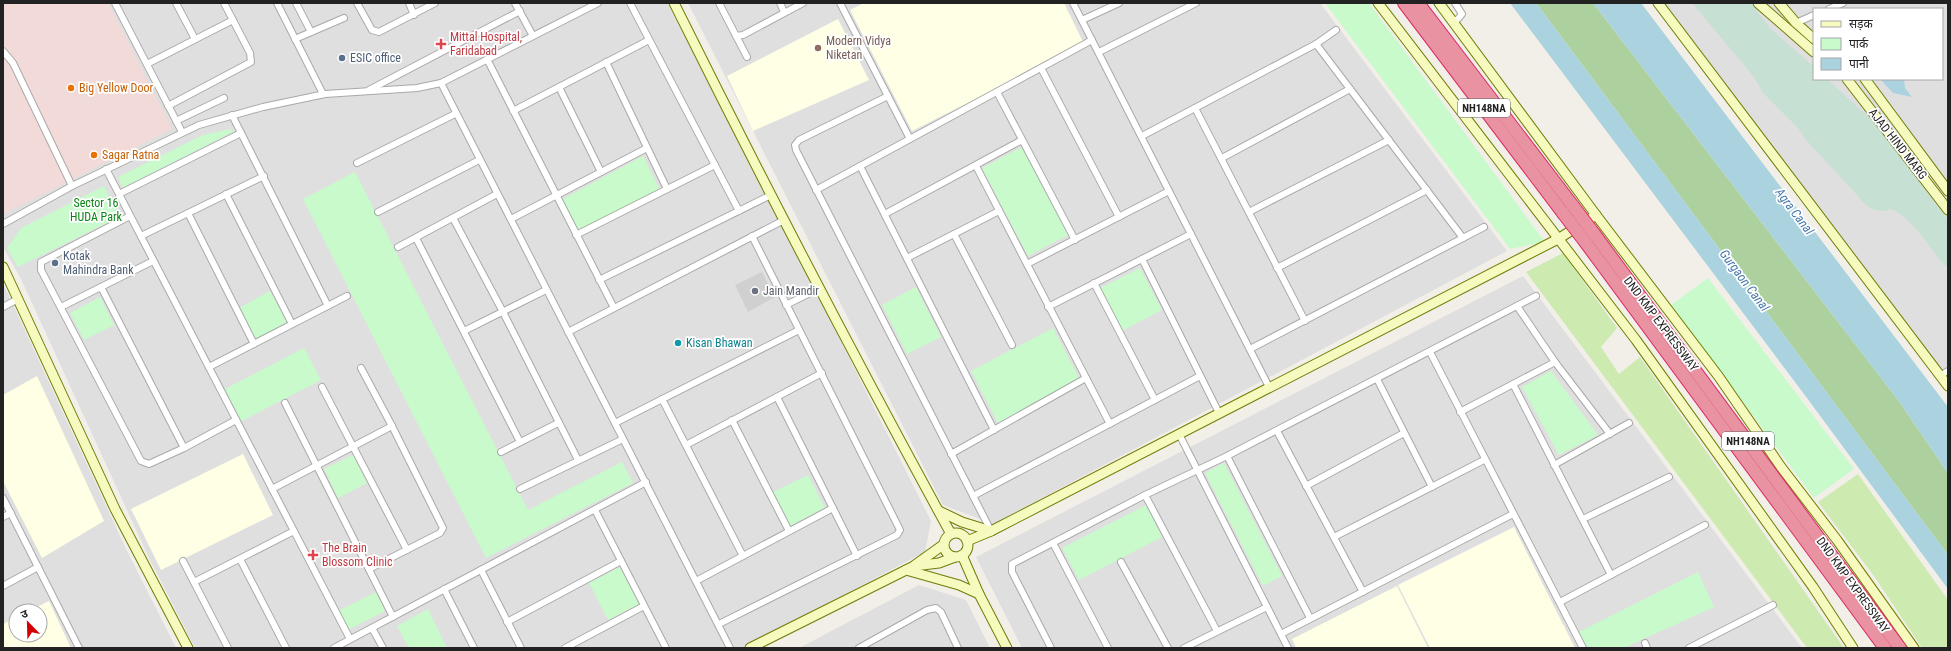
<svg xmlns="http://www.w3.org/2000/svg" width="1951" height="651" font-family="'Roboto Condensed','Noto Sans Devanagari',sans-serif">
<rect width="100%" height="100%" fill="#f2efe9"/>
<g fill="#e0dfdf" fill-rule="evenodd">
<path d="M3 3H667L806 272 931 521 925 552 742 648H195L149 558 21 279 3 247Z"/>
<path d="M688 3H1320L1507 251 993 524 943 505Z"/>
<path d="M1659 3H1948V380ZM1814 9H1942V79H1814Z"/>
<path d="M1523 276 1802 648H1022L976 557Z"/>
<path d="M3 283 126 549 176 648H3ZM16 611H40V635H16Z"/>
<path d="M919 585 966 600 990 648H799Z"/>
</g>
<path fill="#f2dad9" d="M3 3H108L172 129 3 214Z"/>
<g fill="#ffffe5">
<path d="M864 3H1064L1084 44 912 131 850 10Z"/>
<path d="M838 19 869 80 753 131 727 76Z"/>
<path d="M37 376 104 521 42 558 3 481V395Z"/>
<path d="M243 454 273 515 161 570 131 509Z"/>
<path d="M1514 527 1575 648H1430L1398 585Z"/>
<path d="M1397 586 1428 648H1296L1292 639Z"/>
<path d="M49 601 71 648H3V624L16 618V635H40V611H29Z"/>
</g>
<path fill="#d0d0d0" d="M762 272 775 297 748 312 735 285Z"/>
<g fill="#cdebb0">
<path d="M1563 253 1617 328 1601 347 1619 374 1640 357 1844 648H1807L1526 272Z"/>
<path d="M1858 474 1948 600V648H1922L1874 576 1818 502Z"/>
</g>
<path fill="#add19e" d="M1536 3H1593L1898 400 1948 473V555Z"/>
<path fill="#c6e0d4" d="M1692 3H1751L1769 27 1814 67V79H1827L1873 121 1948 220V268C1929 250 1918 224 1895 211 1892 209 1888 210 1883 211 1872 211 1864 205 1858 196L1806 140 1798 128 1763 93 1754 77Z"/>
<g fill="#c8facc">
<path d="M1325 3H1369L1545 242 1510 249Z"/>
<path d="M231 129 233 132 123 188 118 177 203 135Z"/>
<path d="M1022 147 1068 235 1028 256 982 168Z"/>
<path d="M643 156 660 190 578 233 561 200Z"/>
<path d="M355 172 528 510 622 462 633 483 486 558 303 199Z"/>
<path d="M104 186 119 217 18 267 7 248 21 228Z"/>
<path d="M1140 268 1162 310 1122 331 1100 288Z"/>
<path d="M1708 278 1854 469 1814 498 1671 305Z"/>
<path d="M916 287 941 337 907 354 882 305Z"/>
<path d="M270 291 287 322 256 339 239 308Z"/>
<path d="M100 297 114 325 84 340 70 313Z"/>
<path d="M1053 328 1080 380 998 423 971 371Z"/>
<path d="M304 348 321 380 240 422 223 390Z"/>
<path d="M1551 371 1598 435 1559 455 1522 387Z"/>
<path d="M353 455 367 483 338 498 324 469Z"/>
<path d="M1224 463 1282 576 1263 586 1205 473Z"/>
<path d="M808 475 825 508 790 526 773 492Z"/>
<path d="M1146 505 1162 537 1079 580 1062 548Z"/>
<path d="M620 567 639 604 608 620 589 583Z"/>
<path d="M1698 572 1714 607 1624 648H1587L1579 632Z"/>
<path d="M376 592 385 611 348 630 338 611Z"/>
<path d="M428 609 447 648H409L397 626Z"/>
</g>
<g fill="#aad3df">
<path d="M1510 3H1536L1948 555V589L1804 394Z"/>
<path d="M1593 3H1641L1948 407V473L1898 400Z"/>
<path d="M1880 79H1904L1905 88 1915 101 1912 97 1893 93Z"/>
</g>
<g fill="none" stroke-linecap="round" stroke-linejoin="round">
<g stroke="#a9a9a9" stroke-width="8">
<g id="street">
<path d="M115 3 182 132"/>
<path d="M176 3 195 39"/>
<path d="M277 3 323 94"/>
<path d="M296 3 311 32"/>
<path d="M357 3 372 30 379 32 435 3"/>
<path d="M409 3 414 15"/>
<path d="M515 3 533 36"/>
<path d="M630 3 739 211"/>
<path d="M719 3 747 57"/>
<path d="M780 3 784 12"/>
<path d="M840 3 910 139"/>
<path d="M1073 3 1269 387"/>
<path d="M1829 9 1843 3"/>
<path d="M1082 20 1119 3"/>
<path d="M1453 21 1458 19 1462 14 1455 3"/>
<path d="M1796 23 1814 15"/>
<path d="M736 36 743 35 803 3"/>
<path d="M295 39 344 18"/>
<path d="M1316 44 1463 238"/>
<path d="M3 51 13 63 72 186"/>
<path d="M1099 52 1196 3"/>
<path d="M487 59 614 308"/>
<path d="M606 62 667 189"/>
<path d="M147 64 233 20"/>
<path d="M1041 68 1119 217"/>
<path d="M441 83 730 648"/>
<path d="M559 87 601 172"/>
<path d="M369 90 520 11"/>
<path d="M997 92 1075 240"/>
<path d="M888 96 799 140 795 145 796 150 991 531"/>
<path d="M168 106 251 62 250 53 224 3"/>
<path d="M1195 108 1305 321"/>
<path d="M513 111 649 40"/>
<path d="M232 115 328 306"/>
<path d="M176 121 224 98"/>
<path d="M1142 136 1316 44 1336 30"/>
<path d="M1222 158 1350 89"/>
<path d="M357 163 455 114"/>
<path d="M860 166 994 430"/>
<path d="M976 166 1110 424"/>
<path d="M106 169 350 639"/>
<path d="M816 190 1092 40"/>
<path d="M119 194 241 133"/>
<path d="M226 194 292 324"/>
<path d="M378 212 479 160"/>
<path d="M1249 212 1389 140"/>
<path d="M188 213 254 344"/>
<path d="M885 214 1022 140"/>
<path d="M130 216 45 260 41 262V270L141 461 149 464 184 448 236 420"/>
<path d="M453 218 503 312 578 460"/>
<path d="M511 219 647 148"/>
<path d="M3 224 72 186 199 125 263 107 325 94 417 88 441 83 598 3"/>
<path d="M954 234 1012 345"/>
<path d="M576 235 715 165"/>
<path d="M141 236 264 176"/>
<path d="M416 238 520 442"/>
<path d="M398 247 497 194"/>
<path d="M907 258 999 211"/>
<path d="M1142 259 1219 413"/>
<path d="M1027 264 1169 191"/>
<path d="M1277 268 1427 190"/>
<path d="M599 280 771 195"/>
<path d="M1094 283 1155 400"/>
<path d="M101 287 184 448"/>
<path d="M786 305 820 288"/>
<path d="M1517 306 1555 362 1610 434"/>
<path d="M3 307 18 299"/>
<path d="M61 307 153 261"/>
<path d="M1048 307 1191 234"/>
<path d="M464 331 546 290"/>
<path d="M568 332 784 220"/>
<path d="M1250 349 1484 227"/>
<path d="M1430 352 1583 648"/>
<path d="M209 367 347 296"/>
<path d="M361 368 392 426 443 528 440 533 369 569"/>
<path d="M1941 375 1948 371"/>
<path d="M1377 379 1432 487"/>
<path d="M1513 384 1611 575"/>
<path d="M322 387 407 550"/>
<path d="M777 397 857 556"/>
<path d="M662 399 743 556"/>
<path d="M285 403 393 617"/>
<path d="M1460 412 1555 362"/>
<path d="M732 420 789 531"/>
<path d="M615 423 799 330"/>
<path d="M1277 431 1363 592"/>
<path d="M1179 434 1288 648"/>
<path d="M686 445 822 373"/>
<path d="M501 452 558 423"/>
<path d="M951 454 1086 378"/>
<path d="M1227 456 1310 618"/>
<path d="M1554 465 1629 423"/>
<path d="M1306 486 1404 433"/>
<path d="M272 489 392 426"/>
<path d="M520 489 623 439"/>
<path d="M1145 495 1217 631"/>
<path d="M973 496 1200 376"/>
<path d="M3 498 79 648"/>
<path d="M595 510 666 648"/>
<path d="M3 517 11 513"/>
<path d="M1583 519 1669 477"/>
<path d="M1334 537 1484 460"/>
<path d="M1053 543 1108 648"/>
<path d="M240 559 286 648"/>
<path d="M183 561 228 648"/>
<path d="M1121 562 1168 648"/>
<path d="M481 570 521 648"/>
<path d="M696 581 833 508"/>
<path d="M194 582 294 531"/>
<path d="M3 586 38 567"/>
<path d="M444 589 474 648"/>
<path d="M1560 602 1705 525"/>
<path d="M507 622 621 561"/>
<path d="M719 624 897 535 900 530 752 236"/>
<path d="M372 628 383 648"/>
<path d="M1281 634 1513 514"/>
<path d="M1645 643 1647 648"/>
<path d="M334 648 646 482"/>
<path d="M565 648 644 606"/>
<path d="M859 648 927 610 936 608 941 612 958 648"/>
<path d="M1051 648 1012 572V564L1145 495 1227 456 1536 296"/>
<path d="M1184 648 1267 607"/>
<path d="M1689 648 1773 605"/>
</g>
</g>
<g stroke="#707d05" stroke-width="11">
<g id="secondary">
<path d="M674 3C763 182 855 359 951 534"/>
<path d="M1378 3 1636 340 1813 587 1853 648"/>
<path d="M1439 3 1596 215 1719 377 1781 467 1837 540 1914 648"/>
<path d="M1658 3 1948 386"/>
<path d="M1758 3 1814 52"/>
<path d="M1779 3 1796 23 1814 39"/>
<path d="M1847 79 1948 210"/>
<path d="M1865 79 1948 191"/>
<path d="M3 267 115 509 188 648"/>
<path d="M939 511 962 522 991 531"/>
<circle cx="956" cy="545" r="12"/>
<path d="M967 541 991 531 1558 239 1596 215"/>
<path d="M962 555 979 594 1007 648"/>
<path d="M915 565 943 545"/>
<path d="M906 570 959 585 979 594"/>
<path d="M750 648 914 566 939 563 955 557"/>
</g>
</g>
<g stroke="#dc2a67" stroke-width="14">
<g id="highway">
<path d="M1404 3 1563 213"/>
<path d="M1418 3 1573 206"/>
<path d="M1595 235 1900 648"/>
<path d="M1586 243 1885 648"/>
</g>
</g>
<use href="#street" stroke="#fff" stroke-width="6"/>
<use href="#secondary" stroke="#f7fabf" stroke-width="9"/>
<use href="#highway" stroke="#e892a2" stroke-width="12"/>
<g stroke="#dc2a67" stroke-width="14" stroke-linecap="butt">
<g id="highway-bridge">
<path d="M1573 206 1595 235"/>
<path d="M1563 213 1586 243"/>
</g>
</g>
<use href="#highway-bridge" stroke="#e892a2" stroke-width="12"/>
</g>
<g fill="#e0444e" stroke="#fff" stroke-width="1.5">
<path d="M439 38h4v4h4v4h-4v4h-4v-4h-4v-4h4z"/>
<path d="M311 549h4v4h4v4h-4v4h-4v-4h-4v-4h4z"/>
</g>
<circle fill="#8d6e63" stroke="#fff" stroke-width="1.5" cx="818" cy="48" r="4"/>
<g fill="#5c6f8a" stroke="#fff" stroke-width="1.5">
<circle cx="342" cy="58" r="4"/>
<circle cx="55" cy="263" r="4"/>
</g>
<g fill="#e8710a" stroke="#fff" stroke-width="1.5">
<circle cx="71" cy="88" r="4"/>
<circle cx="94" cy="155" r="4"/>
</g>
<circle fill="#6b7280" stroke="#fff" stroke-width="1.5" cx="755" cy="291" r="4"/>
<circle fill="#0f9aa8" stroke="#fff" stroke-width="1.5" cx="678" cy="343" r="4"/>
<g text-anchor="middle" stroke-width="3.5" stroke-linejoin="round" paint-order="stroke">
<g fill="#fff" stroke="#646464" stroke-width="1">
<rect x="1458" y="99" width="52" height="18" rx="3"/>
<rect x="1722" y="432" width="52" height="18" rx="3"/>
</g>
<g font-size="11" font-weight="bold" fill="#222">
<text x="1484" y="112">NH148NA</text>
<text x="1748" y="445">NH148NA</text>
</g>
<g font-size="12" fill="#be3a42" stroke="#fff" text-anchor="start">
<text x="450" y="41">Mittal Hospital,<tspan x="450" dy="14">Faridabad</tspan></text>
<text x="322" y="552">The Brain<tspan x="322" dy="14">Blossom Clinic</tspan></text>
</g>
<g font-size="12" fill="#785e54" stroke="#fff" text-anchor="start">
<text x="826" y="45">Modern Vidya<tspan x="826" dy="14">Niketan</tspan></text>
</g>
<g font-size="12" fill="#4e5e75" stroke="#fff" text-anchor="start">
<text x="350" y="62">ESIC office</text>
<text x="63" y="260">Kotak<tspan x="63" dy="14">Mahindra Bank</tspan></text>
</g>
<g font-size="12" fill="#c56008" stroke="#fff" text-anchor="start">
<text x="79" y="92">Big Yellow Door</text>
<text x="102" y="159">Sagar Ratna</text>
</g>
<g font-size="12" fill="#222" stroke="#fff">
<text transform="translate(1898 144) rotate(52)" y="4">AJAD HIND MARG</text>
<text transform="translate(1661 324) rotate(53)" y="4">DND KMP EXPRESSWAY</text>
<text transform="translate(1853 585) rotate(54)" y="4">DND KMP EXPRESSWAY</text>
</g>
<g font-size="12" fill="#0c8416" stroke="#fff">
<text x="96" y="207">Sector 16<tspan x="96" dy="14">HUDA Park</tspan></text>
</g>
<g font-size="12" fill="#5b616d" stroke="#fff" text-anchor="start">
<text x="763" y="295">Jain Mandir</text>
</g>
<g font-size="12" fill="#0d838f" stroke="#fff" text-anchor="start">
<text x="686" y="347">Kisan Bhawan</text>
</g>
<g font-size="13" font-style="italic" fill="#4a7aab" stroke="#fff">
<text transform="translate(1795 211) rotate(53)" y="5">Agra Canal</text>
<text transform="translate(1745 280) rotate(53)" y="5">Gurgaon Canal</text>
</g>
</g>
<rect width="1951" height="651" fill="none" stroke="#222222" stroke-width="8"/>
<rect x="1813" y="8" width="130" height="72" fill="#ffffff" stroke="#a7a7a7"/>
<rect x="1821" y="21" width="20" height="6" fill="#f7fabf" stroke="#a7a7a7"/>
<text x="1849" y="28" font-size="12" fill="#222222">सड़क</text>
<rect x="1821" y="38" width="20" height="12" fill="#c8facc" stroke="#a7a7a7"/>
<text x="1849" y="48" font-size="12" fill="#222222">पार्क</text>
<rect x="1821" y="58" width="20" height="12" fill="#aad3df" stroke="#a7a7a7"/>
<text x="1849" y="68" font-size="12" fill="#222222">पानी</text>
<g transform="translate(28 623) rotate(337)"><circle r="19" fill="#ffffff" stroke="#a7a7a7"/>
<path d="M0-3L7 15L0 10L-7 15Z" fill="#d40000"/>
<text y="-6" font-size="11" font-weight="bold" text-anchor="middle" fill="#222222">उ</text>
</g>
</svg>
